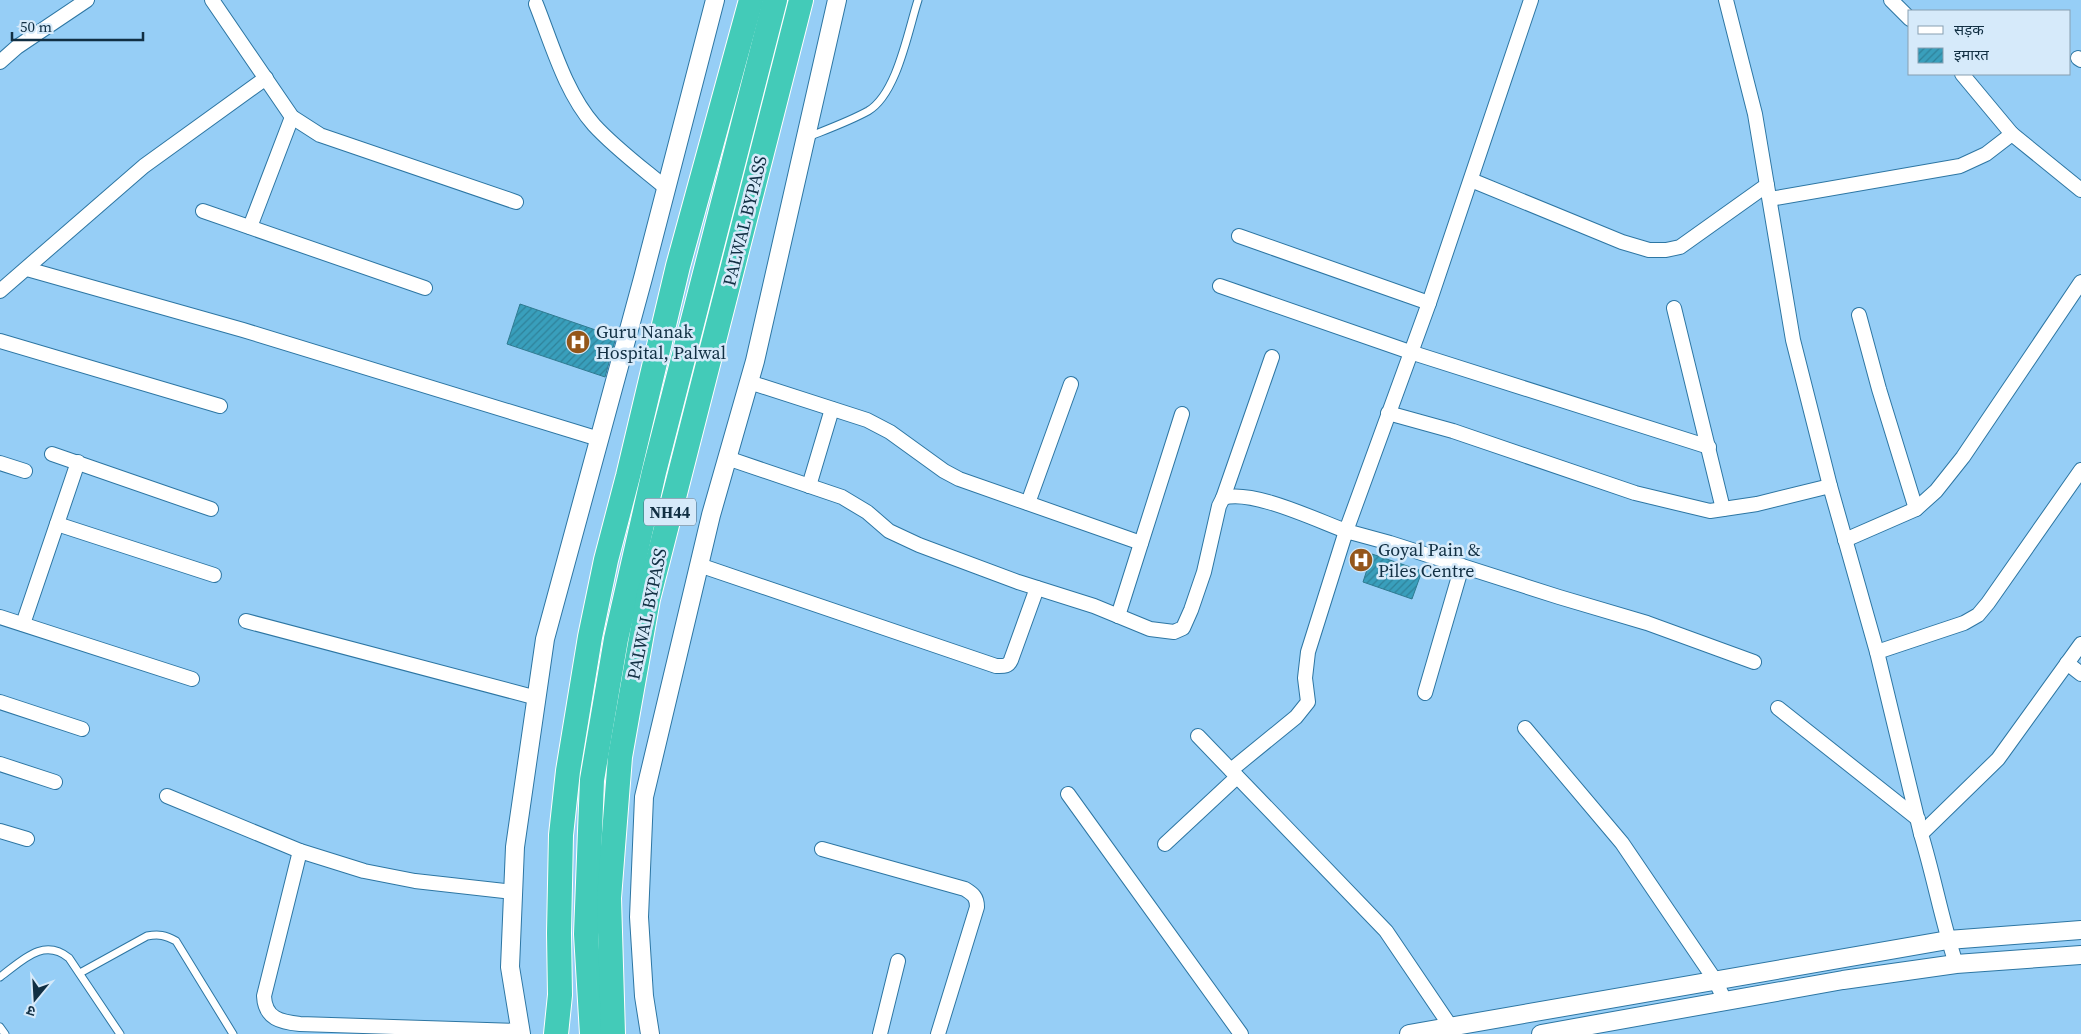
<svg xmlns="http://www.w3.org/2000/svg" width="2081" height="1034" font-family="'Source Serif 4','Noto Sans Devanagari',serif">
<defs>
<pattern id="building-hatch" width="6" height="6" patternUnits="userSpaceOnUse" patternTransform="scale(1.25)"><rect width="6" height="6" fill="#399fbc"/><path d="M-1 1l2-2M0 6l6-6M5 7l2-2" fill="none" stroke="#2f829a"/></pattern>
</defs>
<rect width="100%" height="100%" fill="#96cef6"/>
<g fill="url(#building-hatch)" stroke="#2f7b91">
<path d="M520 304 616 337 605 377 507 344Z"/>
<path d="M1372 554 1422 571 1412 599 1363 582Z"/>
</g>
<g fill="none" stroke-linecap="round" stroke-linejoin="round">
<g stroke="#2d76a3" stroke-width="9">
<g id="service">
<path d="M808 137C828 129 850 121 868 111 897 94 908 31 918 0"/>
<path d="M80 973 147 936C159 934 165 935 176 941L233 1034"/>
<path d="M0 977C22 961 43 937 69 958L120 1034"/>
<path d="M0 1027 5 1034"/>
</g>
</g>
<g stroke="#2d76a3" stroke-width="16">
<g id="minor">
<path d="M212 0 292 117 320 135 516 202"/>
<path d="M1891 0 1910 19"/>
<path d="M536 4C552 44 565 92 594 125 615 148 642 168 666 188"/>
<path d="M2078 58 2081 60"/>
<path d="M0 62 17 47 87 0"/>
<path d="M1962 74 2012 134"/>
<path d="M1471 180 1622 242 1649 250H1666L1680 247 1767 185"/>
<path d="M1770 199 1960 166 1986 154 2012 134 2081 190"/>
<path d="M203 211 425 288"/>
<path d="M250 227 292 117"/>
<path d="M1239 236 1429 303"/>
<path d="M27 269 243 330 599 439"/>
<path d="M1220 286 1410 352 1709 447"/>
<path d="M0 291 144 166 266 78"/>
<path d="M1674 308 1723 509"/>
<path d="M1859 315 1879 389 1916 509"/>
<path d="M0 341 220 406"/>
<path d="M749 382 867 420 890 432 944 471 959 479 1141 543"/>
<path d="M1388 413 1453 431 1635 493 1710 511 1757 504 1830 486 1793 340 1755 114 1726 0"/>
<path d="M52 454 211 509"/>
<path d="M727 458 842 497 867 512 889 531 919 545 1018 582 1094 606 1150 629 1174 632 1183 628 1191 610 1204 572 1219 506 1223 498C1252 489 1316 520 1346 531L1429 303 1531 0"/>
<path d="M0 463 25 471"/>
<path d="M809 486 832 409"/>
<path d="M1830 486 1877 652 1921 834"/>
<path d="M1223 498 1272 357"/>
<path d="M1028 503 1071 384"/>
<path d="M57 524 214 575"/>
<path d="M1845 540 1916 509 1936 491 1963 457 2081 282"/>
<path d="M699 565 996 666C1003 666 1008 667 1011 660L1037 588"/>
<path d="M1118 616 1182 414"/>
<path d="M0 617 192 679"/>
<path d="M246 621 537 698"/>
<path d="M23 624 78 462"/>
<path d="M1877 652 1964 623 1978 615 1988 603 2081 470"/>
<path d="M2067 663 2081 674"/>
<path d="M1425 693 1462 566"/>
<path d="M0 702 82 729"/>
<path d="M1778 708 1918 819"/>
<path d="M1525 728 1622 843 1715 980 1725 1001"/>
<path d="M1198 736 1386 931 1451 1027"/>
<path d="M0 764 55 782"/>
<path d="M1231 770 1296 717 1308 702 1305 678 1308 652 1346 531 1390 543 1559 597 1647 623 1754 662"/>
<path d="M1068 794 1241 1034"/>
<path d="M167 796 300 851 364 871 415 881 513 892"/>
<path d="M0 831 27 839"/>
<path d="M1165 844 1237 777"/>
<path d="M822 849 965 889C973 894 977 897 977 907L938 1034"/>
<path d="M300 851 264 996C265 1019 281 1022 300 1024L521 1031"/>
<path d="M1956 964C1942 921 1934 877 1921 834L1998 759 2081 644"/>
<path d="M880 1034 898 961"/>
</g>
</g>
<g stroke="#2d76a3" stroke-width="20">
<g id="tertiary">
<path d="M521 1034 510 967 515 847 545 639 643 278 715 0"/>
<path d="M650 1034 644 996 639 917 644 797 711 515 755 361 837 0"/>
<path d="M1409 1034 1948 940 2081 930"/>
<path d="M1541 1034 1843 980 1956 964 2081 955"/>
</g>
</g>
<g stroke="#fff" stroke-width="26">
<g id="trunk">
<path d="M556 1034 560 995 559 933 561 835 568 771 590 637 606 560 628 476 678 266 751 0"/>
<path d="M592 1034 586 934 592 780 616 639 654 472 775 0"/>
<path d="M613 1034 609 898 620 757 648 599 801 0"/>
</g>
</g>
<use href="#service" stroke="#fff" stroke-width="7"/>
<use href="#minor" stroke="#fff" stroke-width="14"/>
<use href="#tertiary" stroke="#fff" stroke-width="18"/>
<use href="#trunk" stroke="#43cbb8" stroke-width="24"/>
</g>
<defs>
<g id="hospital-disc" transform="scale(1.25)"><circle r="9.5" fill="#94561a" stroke="#d6eafa"/><path d="M-5-5h3v3.5h4V-5h3V5h-3V1.5h-4V5h-3Z" fill="#fff"/></g>
</defs>
<g fill-rule="evenodd">
<use href="#hospital-disc" x="578" y="342"/>
<use href="#hospital-disc" x="1361" y="560"/>
</g>
<g text-anchor="middle" stroke-width="5" stroke-linejoin="round" paint-order="stroke">
<rect fill="#d6eafa" stroke="#4c677a" stroke-width="1" x="644" y="498.5" width="52" height="27" rx="4"/>
<g font-size="16" font-weight="bold" fill="#112f43">
<text x="670" y="518">NH44</text>
</g>
<g font-size="18" fill="#112f43" stroke="#d6eafa">
<text transform="translate(745 221) rotate(-76)" y="6">PALWAL BYPASS</text>
<text transform="translate(647 614) rotate(-78)" y="6">PALWAL BYPASS</text>
</g>
<g font-size="18" fill="#112f43" stroke="#d6eafa" text-anchor="start">
<text x="596" y="338">Guru Nanak<tspan x="596" dy="21">Hospital, Palwal</tspan></text>
<text x="1378" y="556">Goyal Pain &amp;<tspan x="1378" dy="21">Piles Centre</tspan></text>
</g>
</g>
<rect x="1908" y="10" width="162" height="65" fill="#d6eafa" stroke="#879fb1"/>
<rect x="1918" y="26" width="25" height="8" fill="#ffffff" stroke="#879fb1"/>
<text x="1954" y="35" font-size="15" fill="#112f43">सड़क</text>
<rect x="1918" y="48" width="25" height="15" fill="url(#building-hatch)" stroke="#879fb1"/>
<text x="1954" y="60" font-size="15" fill="#112f43">इमारत</text>
<g transform="translate(35 999) rotate(198)" stroke="#d6eafa" stroke-width="4" paint-order="stroke">
<path d="M0-4L9 19L0 12L-9 19Z" fill="#112f43"/>
<text y="-8" font-size="14" font-weight="bold" text-anchor="middle" fill="#112f43">उ</text>
</g>
<path d="M12 32v8h131v-8" fill="none" stroke="#112f43" stroke-width="2.5"/>
<text x="20" y="32" font-size="15" fill="#112f43" stroke="#d6eafa" stroke-width="4" paint-order="stroke">50 m</text>
</svg>
